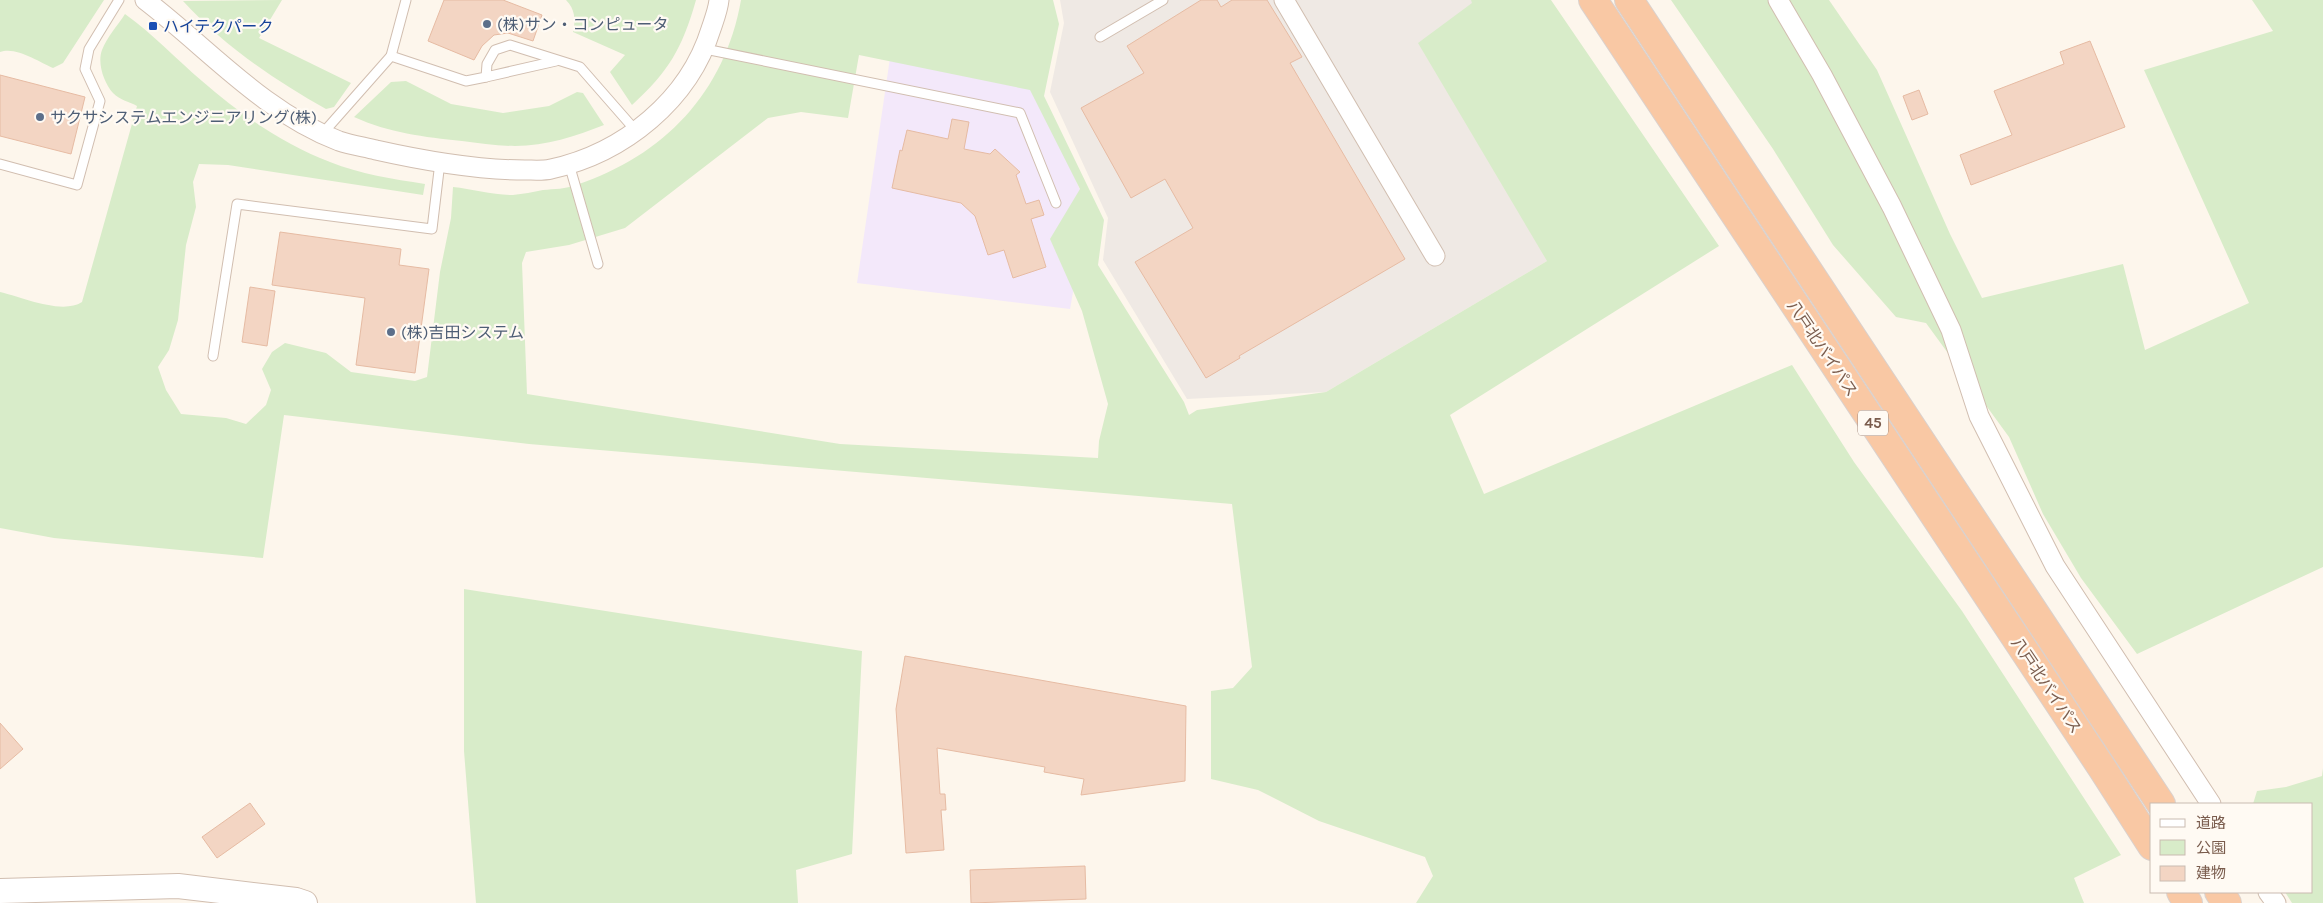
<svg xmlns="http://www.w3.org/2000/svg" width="2323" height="903" font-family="Karla,'Noto Sans JP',sans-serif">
<rect width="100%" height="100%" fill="#fdf6ec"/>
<path fill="#efe9e4" d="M1060 0H1490L1547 261 1326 392 1187 399 1103 260 1108 218 1050 92 1064 23Z"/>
<path fill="#f3e8fa" d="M890 58 1035 84 1088 209 1070 309 857 283Z"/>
<g fill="#d8ecc9" fill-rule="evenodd">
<path d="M0 0H104L63 63 53 68C39 62 16 46 0 52Z"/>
<path d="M282 0 259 38 351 83 334 107 326 109C274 80 223 45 183 1Z"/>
<path d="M566 0H696C682 49 669 71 632 105L610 72 625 55 573 32C576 20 575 9 566 0Z"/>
<path d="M741 0H1053L1059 24 1044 96 1104 220 1098 265 1184 402 1189 415 1197 410 1326 392 1547 261 1418 43 1472 3 1471 0H1551L1719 246 1450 415 1484 494 1792 365 1854 462 1962 611 2121 855 2074 878 2084 903H1416L1433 876 1425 857 1319 821 1258 790 1211 779V691L1233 688 1252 667 1232 504 529 444 284 415 263 558 54 538 0 528V292C22 297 62 315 82 302L137 106C130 102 120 100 113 93 104 83 97 63 102 50 107 37 118 25 125 14 153 34 176 59 202 81 240 114 283 144 330 162 360 174 393 179 425 184L423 195 228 165 199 164 193 182 196 207 186 245 178 320 169 350 158 367 166 390 181 414 226 418 246 424 266 405 271 390 262 369 272 352 285 343 326 353 351 372 415 381 427 377 440 272 451 218 453 187C472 189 493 195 513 195 523 194 533 192 543 190 554 189 566 189 576 185 664 156 725 92 741 0ZM859 55 1030 90 1080 189 1050 239 1082 311 1108 404 1099 441 1098 458 840 444 527 394 522 263 526 252 569 245 625 228 768 118 801 112 848 118Z"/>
<path d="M1671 0H1829L1877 70 1950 234 1982 298 2123 264 2145 350 2249 303 2144 70 2273 31 2252 0H2323V567L2137 654 2081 578 2043 514 2009 437 1926 323 1896 317 1833 245 1773 149Z"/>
<path d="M406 81 451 104 503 113 549 106 577 92 583 93 604 125C576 136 546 146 515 146 497 146 479 143 462 141 424 137 389 133 354 117L391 82Z"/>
<path d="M464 589 862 651 852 854 796 870 798 903H476L464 751Z"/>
<path d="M2323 768V903H2292L2285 892H2312V804H2253L2257 791 2286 787 2322 776Z"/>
</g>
<g fill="#f3d5c3" stroke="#e6bba3">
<path d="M444 0H503L542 15 533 41 508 33 494 35 482 46 474 60 428 41Z"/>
<path d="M1201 0H1217L1221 7 1232 0H1267L1302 57 1290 63 1405 259 1239 356 1240 358 1206 378 1135 262 1193 228 1165 179 1131 198 1081 108 1144 73 1127 46Z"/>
<path d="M2090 41 2125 127 1971 185 1960 155 2012 135 1994 91 2064 64 2060 52Z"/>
<path d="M0 75 85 97 71 154 0 136Z"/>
<path d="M1919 90 1928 114 1912 120 1903 96Z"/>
<path d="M952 119 969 122 964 149 990 154 995 149 1020 172 1016 175 1026 204 1039 200 1044 215 1031 219 1046 267 1013 278 1004 250 988 255 975 216 961 203 892 188 900 150 902 151 907 130 948 139Z"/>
<path d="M280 232 401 249 399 265 429 269 415 373 356 365 365 298 272 285Z"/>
<path d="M250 287 275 291 267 346 242 342Z"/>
<path d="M905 656 1186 706 1185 781 1081 795 1084 779 1044 772 1045 767 937 748 940 794H945L946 810H941L944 850 906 853 896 709Z"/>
<path d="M0 723 23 749 0 769Z"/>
<path d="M250 803 265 824 217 858 202 837Z"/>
<path d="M1085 866 1086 899 971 903 970 870Z"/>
</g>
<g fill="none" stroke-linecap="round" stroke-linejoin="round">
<g stroke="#d1beb0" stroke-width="11">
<g id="service">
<path d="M1100 37 1163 0"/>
<path d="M705 49 1020 113 1056 203"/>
<path d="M391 56 406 0"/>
<path d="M486 77 556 61"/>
<path d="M323 133 391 56 466 81 486 77 487 64 495 50 510 45 580 67 636 131"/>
<path d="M0 164 77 185 100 101 85 69 89 49 119 0"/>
<path d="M569 164 598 264"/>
<path d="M213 356 237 204 432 229 440 162"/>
</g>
</g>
<g stroke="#d1beb0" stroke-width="21">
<g id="minor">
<path d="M145 0C208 48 263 112 339 141 351 145 364 147 376 150 425 161 475 170 525 170 533 170 543 171 551 169 624 153 689 100 711 29 714 20 718 10 719 0"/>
<path d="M1284 0 1435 256"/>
<path d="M1778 0 1822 75 1892 207 1951 330 1979 416 2055 566 2211 804"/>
<path d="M2268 892 2276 903"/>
</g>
</g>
<g stroke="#d1beb0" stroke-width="26">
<path id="tertiary" d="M0 891 178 886 296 900 305 903"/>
</g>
<g stroke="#dad1cd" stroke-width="30">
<g id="trunk">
<path d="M1593 0 2102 768 2152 846"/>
<path d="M1629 0 2161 804"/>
<path d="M2181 892 2188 903"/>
<path d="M2219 892 2227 903"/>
</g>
</g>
<use href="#service" stroke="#fff" stroke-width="9"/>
<use href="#minor" stroke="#fff" stroke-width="19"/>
<use href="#tertiary" stroke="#fff" stroke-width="24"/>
<use href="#trunk" stroke="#f9c8a4" stroke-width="28"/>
</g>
<g fill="#5c6f8a" stroke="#fffaf3" stroke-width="2">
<circle cx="487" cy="24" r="5"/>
<circle cx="40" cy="117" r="5"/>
<circle cx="391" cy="332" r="5"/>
</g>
<rect fill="#1a4fb4" stroke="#fffaf3" stroke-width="2" x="148" y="21" width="10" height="10" rx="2.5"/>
<g text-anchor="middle" stroke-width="4.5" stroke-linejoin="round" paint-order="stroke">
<rect fill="#fffaf3" stroke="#a28b7f" stroke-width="1" x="1858" y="410.5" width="30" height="25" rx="4"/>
<g font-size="15" font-weight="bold" fill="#7a5c4d">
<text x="1873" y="428">45</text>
</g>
<g font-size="16" fill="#4e5e75" stroke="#fffaf3" text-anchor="start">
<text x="497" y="30">(株)サン・コンピュータ</text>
<text x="50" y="123">サクサシステムエンジニアリング(株)</text>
<text x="401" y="338">(株)吉田システム</text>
</g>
<g font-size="16" fill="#164399" stroke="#fffaf3" text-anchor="start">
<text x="163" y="32">ハイテクパーク</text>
</g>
<g font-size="16" fill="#7a5c4d" stroke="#fffaf3">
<text transform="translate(1823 348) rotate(56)" y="6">八戸北バイパス</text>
<text transform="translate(2047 685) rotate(56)" y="6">八戸北バイパス</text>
</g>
</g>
<rect x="2150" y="803" width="162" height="90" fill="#fffaf3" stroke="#cabbb1"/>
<rect x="2160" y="819" width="25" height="8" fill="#ffffff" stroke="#cabbb1"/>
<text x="2196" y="828" font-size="15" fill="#7a5c4d">道路</text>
<rect x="2160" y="840" width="25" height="15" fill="#d8ecc9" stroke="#cabbb1"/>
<text x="2196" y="853" font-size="15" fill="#7a5c4d">公園</text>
<rect x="2160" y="866" width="25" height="15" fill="#f3d5c3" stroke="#cabbb1"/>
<text x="2196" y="878" font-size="15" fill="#7a5c4d">建物</text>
</svg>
